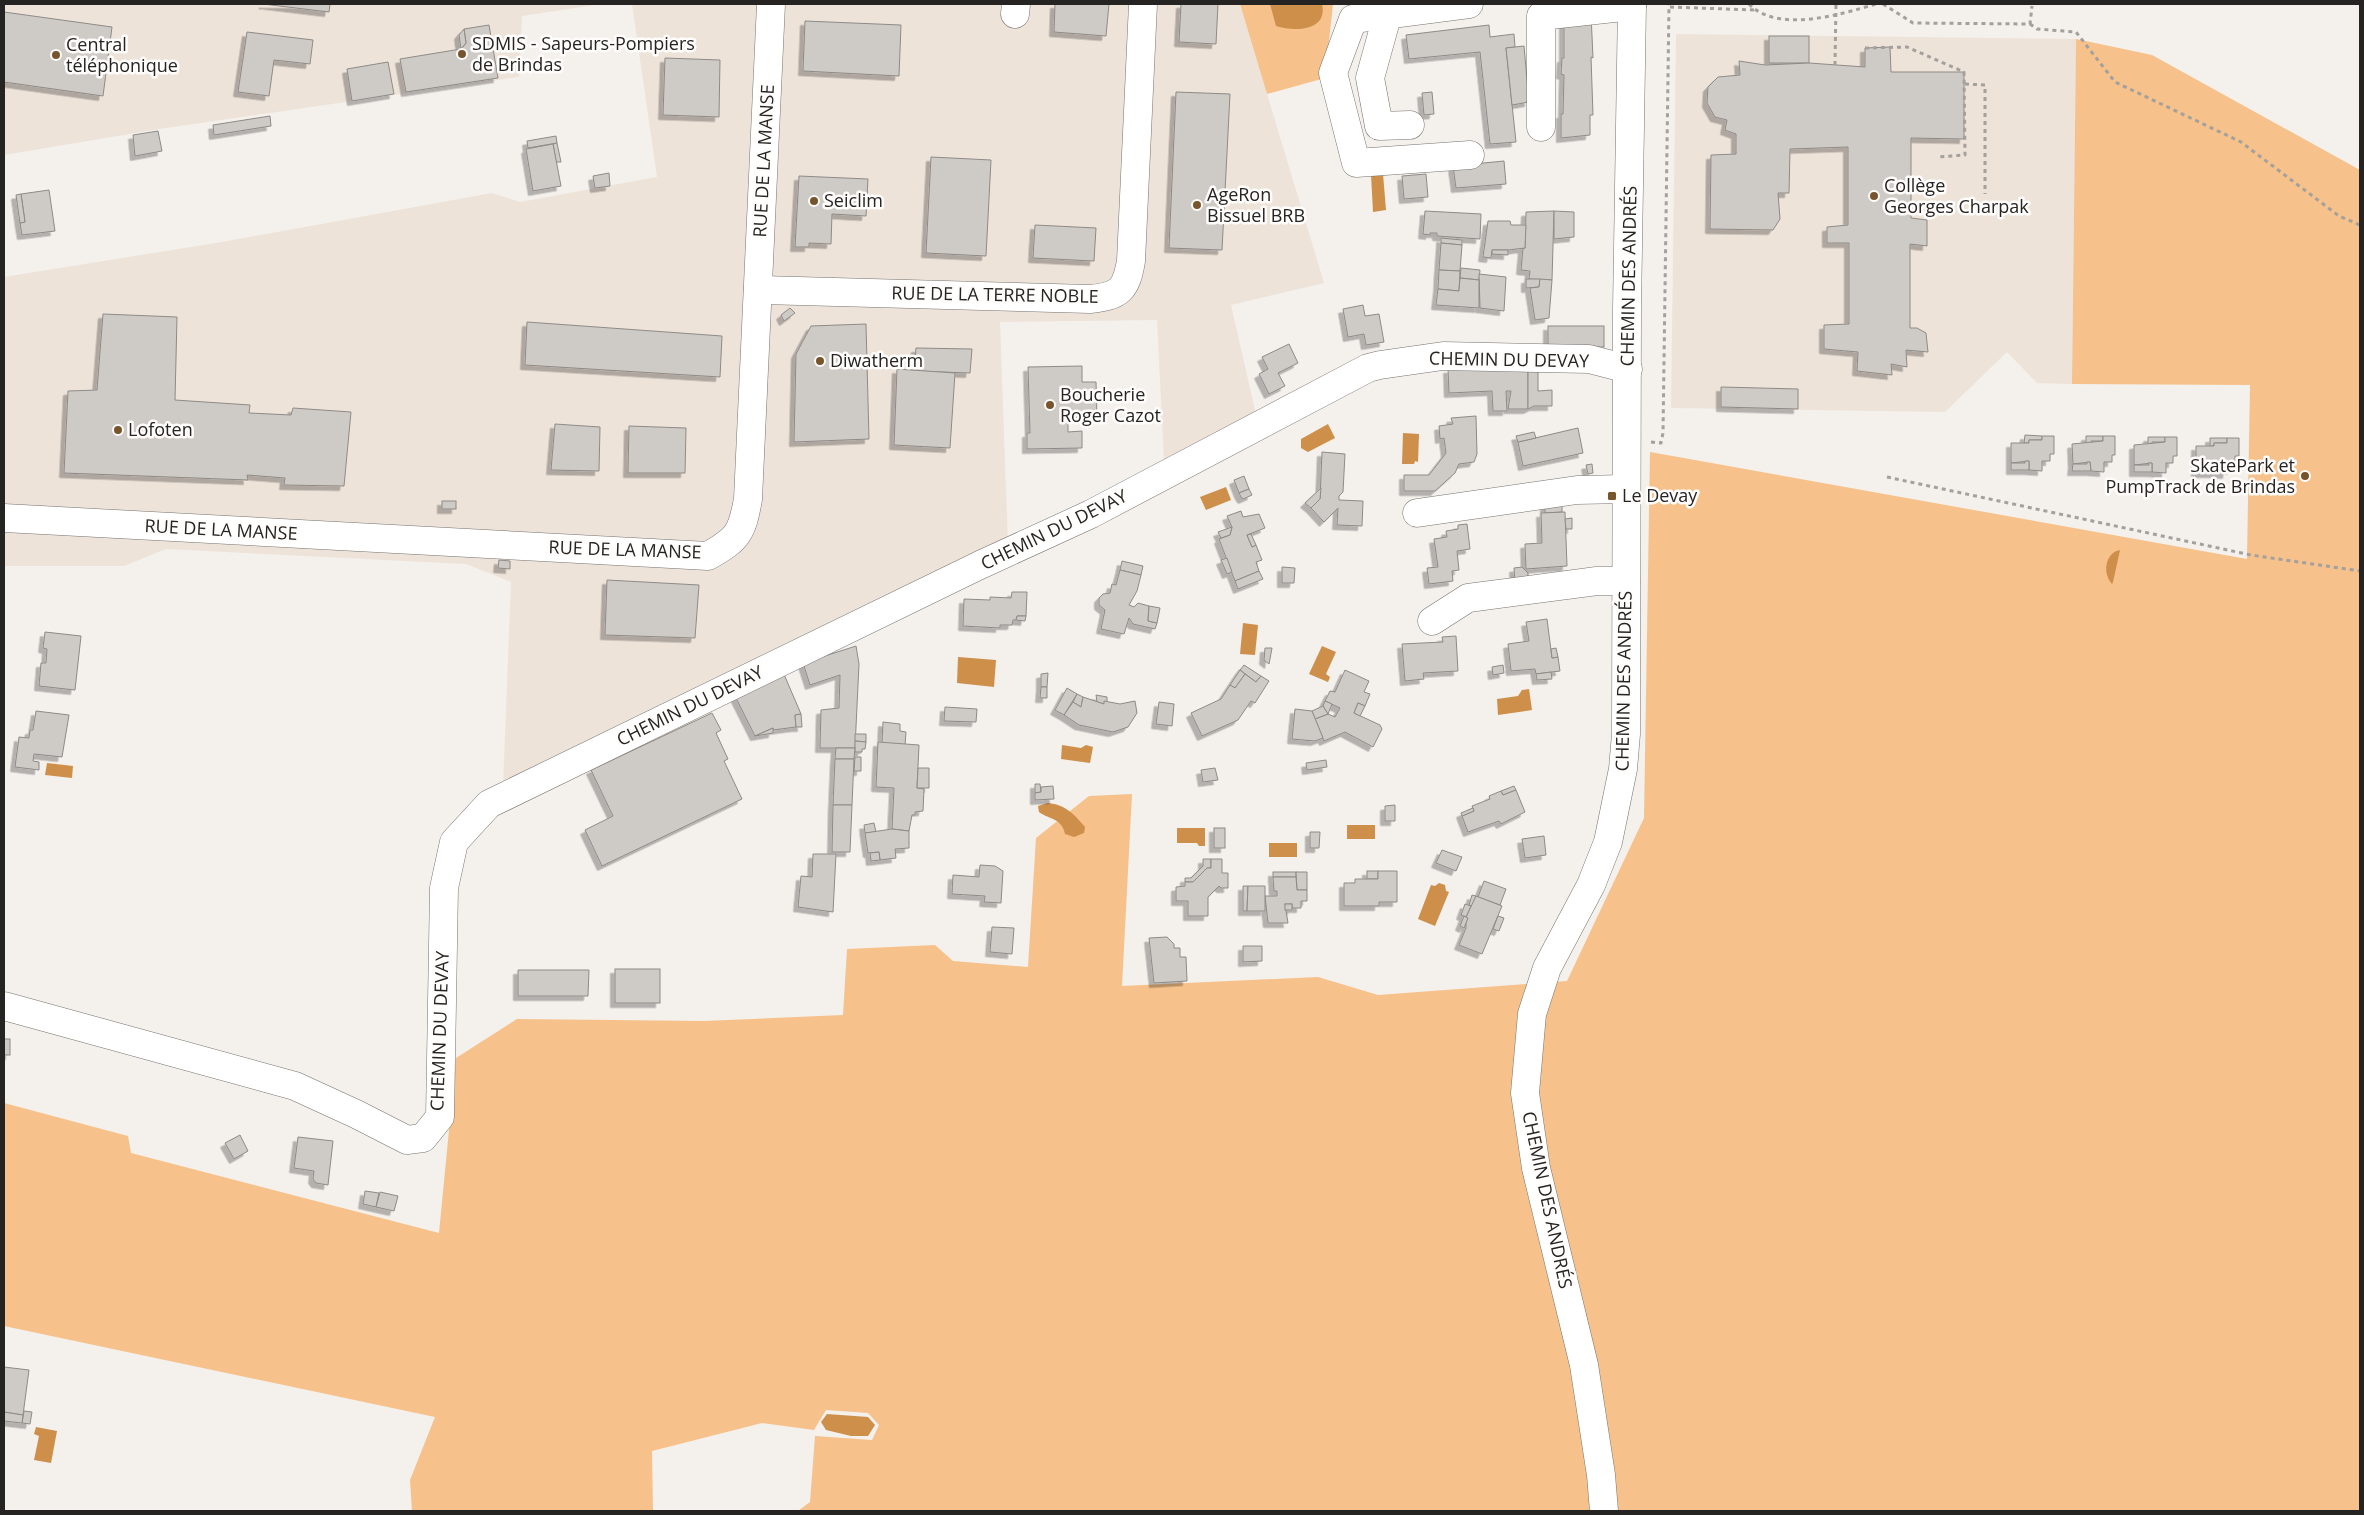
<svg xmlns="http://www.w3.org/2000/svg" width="2364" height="1515" font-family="'Open Sans',sans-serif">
<defs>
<filter id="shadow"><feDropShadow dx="-4.5" dy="4.5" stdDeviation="0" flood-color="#0004"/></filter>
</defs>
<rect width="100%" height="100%" fill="#f4f0ec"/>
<g fill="#ede3d9">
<path d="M4 4H602L522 16 519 77 159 129 4 155Z"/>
<path d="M632 4H1240L1324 283 1231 305 1257 419 1164 460 1157 320 1000 322 1008 546 503 786 511 582 466 564 166 549 124 566H4V277L222 242 492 193 520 202 657 177Z"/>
<path d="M1676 34 2076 39 2072 384 2037 383 2007 352 1945 412 1671 408Z"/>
</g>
<g fill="#f6c18a">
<path d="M1240 4H1333L1325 78 1267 94Z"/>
<path d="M2076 39 2152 55 2360 170V1511H798L810 1502 815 1436 872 1440 879 1425 868 1413 826 1410 814 1430 762 1423 652 1451 653 1511H412L410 1480 435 1417 4 1326V1103L128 1136 131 1153 439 1233 456 1058 517 1019 704 1021 843 1015 847 949 935 945 953 961 1028 967 1036 838 1089 796 1132 794 1122 986 1318 977 1378 995 1567 981 1644 818 1650 452 2247 559 2250 385 2072 384Z"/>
</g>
<g fill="#cd8f49">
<path d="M1270 4H1322C1328 31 1295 32 1276 26Z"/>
<path d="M1371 174H1383L1386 210 1373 212Z"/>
<path d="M1328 424 1335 438 1308 452 1301 448V439Z"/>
<path d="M1403 433 1419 434 1418 462 1415 461 1414 464H1402Z"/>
<path d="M1226 487 1231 500 1206 510 1200 497Z"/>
<path d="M2120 550 2113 582 2112 584C2102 573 2105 553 2120 550Z"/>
<path d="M1243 623 1258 625 1255 655 1240 654Z"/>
<path d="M1322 646 1336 652 1326 674 1330 677 1328 682 1309 674Z"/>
<path d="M958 657 996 660 994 687 957 683Z"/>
<path d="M1529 689 1532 710 1498 715 1497 699 1518 696 1522 690Z"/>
<path d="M1062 745 1081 748 1086 745 1093 747 1090 763 1061 759Z"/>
<path d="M47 763 73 766 72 778 45 775Z"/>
<path d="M1048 803C1066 805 1074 814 1085 827L1084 833 1074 837 1065 834C1062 818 1050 820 1039 812L1038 806Z"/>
<rect x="1347" y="825" width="28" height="14"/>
<path d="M1177 828H1205V846H1199L1197 843H1177Z"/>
<rect x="1269" y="843" width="28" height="14"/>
<path d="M1439 883 1445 885 1446 891 1449 892 1435 926 1418 919 1431 885 1435 886Z"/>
<path d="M827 1414 868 1417 875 1425 868 1436H851L826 1430 821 1422Z"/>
<path d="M36 1427 57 1431 51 1463 34 1460 39 1436 34 1434Z"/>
</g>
<g fill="#cecac6" stroke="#8e8a87" filter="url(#shadow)">
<path d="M263 4H330L329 12Z"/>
<path d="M1055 4H1109L1106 36 1054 32Z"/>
<path d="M1181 4H1218L1216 44 1179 42Z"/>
<path d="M4 12 112 27 103 96 4 82Z"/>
<path d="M1591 14 1593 58 1591 57 1593 115H1590V135L1561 138V114H1563L1564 75 1561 74 1562 58H1564V17Z"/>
<path d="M805 21 901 25 899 76 803 71Z"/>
<path d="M489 25 498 78 406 92 400 59 461 49 466 43 464 29Z"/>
<path d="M1489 25 1490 37 1514 34 1515 47 1506 48 1516 142 1490 144 1480 52 1409 59 1406 35Z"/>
<path d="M464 29 466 43 461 49 459 35Z"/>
<path d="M247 32 313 40 310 64 274 60 269 96 238 92Z"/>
<rect x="1769" y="36" width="40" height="27"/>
<path d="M1524 46 1529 102 1512 105 1506 48Z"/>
<path d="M1890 47 1891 72H1964V139L1911 138V218L1927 220V246L1910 244V328H1917L1926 333 1928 352 1906 350 1907 367 1891 364 1892 375 1857 371 1858 352 1824 349V325L1849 324V243H1827V227L1848 225V147L1790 149 1789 193H1778L1780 219 1773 230 1710 229 1711 155 1736 154V134L1725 130 1727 120 1715 117 1707 103 1708 87 1718 77 1740 75 1739 61 1765 65 1809 63 1865 67V48Z"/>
<path d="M665 58 720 60 719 117 663 115Z"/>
<path d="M388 62 394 94 352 101 347 69Z"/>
<path d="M1176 92 1230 94 1222 250 1169 248Z"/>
<path d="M1432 92 1434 114 1424 115 1422 93Z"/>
<path d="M270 116 271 126 214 135 213 125Z"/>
<path d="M158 131 162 151 135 156 133 135Z"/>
<path d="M556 136 557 143 528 148 527 141Z"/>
<path d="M557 143 561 162H556L553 144Z"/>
<path d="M553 144 561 186 533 191 526 149Z"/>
<path d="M931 157 991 160 986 256 926 253Z"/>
<path d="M1504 161 1506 184 1456 188 1453 166Z"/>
<path d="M609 173 610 186 595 188 593 176Z"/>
<path d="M1426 174 1428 197 1404 199 1402 176Z"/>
<path d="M799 176 868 179 866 216 832 214 831 244 809 243V247H795Z"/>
<path d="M49 190 55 231 22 235 20 223 25 222 21 194Z"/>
<path d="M21 194 25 222 20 223 16 195Z"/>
<path d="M1425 211 1481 214 1480 239 1437 236V233H1430V235L1423 234Z"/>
<path d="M1554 211 1552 280 1529 279 1530 271 1521 270 1523 248H1525L1526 212Z"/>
<path d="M1554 211 1574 212V237L1554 239Z"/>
<path d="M1488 221H1510L1511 225H1526L1525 248 1508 250H1492L1491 258 1483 257Z"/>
<path d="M1035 225 1096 228 1094 261 1033 258Z"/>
<path d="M1441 238 1462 240V245L1441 243Z"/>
<path d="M1441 243 1462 245 1460 271 1439 270Z"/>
<path d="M1492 250H1508V255L1492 254Z"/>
<path d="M1461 268 1480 270 1479 280 1460 278Z"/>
<path d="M1439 270 1460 271 1459 291 1438 289Z"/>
<path d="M1479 274 1506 277 1504 311 1480 308Z"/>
<path d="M1460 278 1479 280V308L1436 305 1438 289 1459 291Z"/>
<path d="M1526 279H1540L1539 287 1526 288Z"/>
<path d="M1540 279 1552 280 1549 318 1535 320 1530 288 1539 287Z"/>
<path d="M1363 305 1365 316 1379 314 1384 342 1366 345 1364 334 1348 337 1343 309Z"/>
<path d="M790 308 795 313 784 321 781 315Z"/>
<path d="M103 314 177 317 175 400 250 405 249 413 291 415 293 408 351 412 344 486 284 485 285 478 247 475 248 480 64 473 68 391 97 390Z"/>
<path d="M527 322 722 336 720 377 525 365Z"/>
<path d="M866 324 869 439 794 442 796 354 811 326Z"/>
<rect x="1548" y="326" width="56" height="21"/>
<path d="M1289 344 1298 363 1278 373 1285 386 1269 394 1259 374 1268 369 1262 357Z"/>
<path d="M916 348 972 349 970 373 914 371Z"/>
<path d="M1082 366V382H1096L1097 417 1068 418V432L1082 431V448L1027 449V433H1030L1028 367Z"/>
<path d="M1528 368V409H1508L1511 391H1506L1507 411H1493L1492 391 1449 393 1448 369Z"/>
<path d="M1528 368H1538V391L1552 390V406H1534L1528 409Z"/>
<path d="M897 369 955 373 950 448 894 445Z"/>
<path d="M1721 387 1798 389V409L1721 407Z"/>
<path d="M1476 416 1477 454 1474 462 1459 464 1455 473 1435 491H1404V475H1429L1446 453 1444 438 1440 439 1439 426 1453 424 1451 418Z"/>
<path d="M555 424 600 427 599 471 551 470Z"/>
<path d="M629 426 686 428 685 473H628Z"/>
<path d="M1578 428 1583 453 1523 466 1518 442Z"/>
<path d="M1534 432 1536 438 1518 442 1516 436Z"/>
<path d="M2025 435 2042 436V440H2029V443H2024Z"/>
<path d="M2042 436H2054V454H2050V461H2042V471L2029 470V461L2011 463V443H2029V440H2042Z"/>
<path d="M2086 436H2103V441H2091V444H2086Z"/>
<path d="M2103 436H2115V455H2112V462H2104V472L2091 471 2090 462 2073 464 2072 444 2103 441Z"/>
<path d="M2148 437H2165V442H2152V445H2148Z"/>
<path d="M2165 437H2177V456H2173V463H2166V473L2152 472V463L2134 465V445L2165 442Z"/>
<path d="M2210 438H2227V443H2214V446H2210Z"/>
<path d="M2227 438H2239V456H2235V464H2228L2227 474 2214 473V464L2196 466V446H2214V443H2227Z"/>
<path d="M1322 452 1345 454 1343 492 1339 496V500L1363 501 1362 526 1337 525 1338 508 1324 522 1311 508 1320 499Z"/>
<path d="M2025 461H2029V470H2011V463H2025Z"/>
<path d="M2087 462H2090L2091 471H2072L2073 464H2087Z"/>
<path d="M2148 463H2152V472H2134V465H2149Z"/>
<path d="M1592 464 1593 473 1588 474 1586 465Z"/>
<path d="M2210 464H2214V473H2196V466H2210Z"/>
<path d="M1244 476 1249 489 1239 493 1234 480Z"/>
<path d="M1321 488 1320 499 1311 508 1305 503Z"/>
<path d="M1249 489 1252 495 1243 499 1241 497 1239 493Z"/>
<rect x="442" y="501" width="14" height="8"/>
<path d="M1562 504V512L1545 513V505Z"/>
<path d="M1241 511 1243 517 1259 514 1265 528 1247 535 1252 547 1256 545 1262 560 1256 562 1259 571 1235 581 1219 539 1230 535 1232 527 1227 516Z"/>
<path d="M1565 512 1567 566 1526 569 1525 544 1542 543 1541 513Z"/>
<path d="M1572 518V529H1566L1565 519Z"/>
<path d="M1467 524 1470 549 1457 551 1459 570 1452 571 1453 581 1429 584 1427 568 1438 567 1434 539 1447 537 1446 531 1458 529V525Z"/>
<path d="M1232 527 1230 535 1221 538 1218 532Z"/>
<path d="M1251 534 1256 545 1252 547 1247 535Z"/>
<path d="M1227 558 1232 572 1227 574 1221 560Z"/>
<path d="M499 560 510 561V569L498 568Z"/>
<path d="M1122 561 1143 566 1141 575 1120 570Z"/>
<path d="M1282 567 1295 568 1294 583H1282Z"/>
<path d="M1522 567 1528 573V582L1515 583 1514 568Z"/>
<path d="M1120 570 1141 575 1137 591 1129 605 1134 607 1138 603 1149 606 1148 621 1157 623 1155 629 1133 624 1129 618 1124 634 1101 629 1105 610 1099 605V598L1103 594 1110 593 1112 584 1116 585Z"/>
<path d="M1259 571 1263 579 1238 589 1235 581Z"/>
<path d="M607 580 699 585 695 638 605 635Z"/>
<path d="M1012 592H1027L1026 616H1017L1016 620H1013L1012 625H1000V628L963 626 964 599 990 600V597L1011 598Z"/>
<path d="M1149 606 1160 608 1157 623 1148 621Z"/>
<path d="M1017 616H1026L1025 621 1016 620Z"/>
<path d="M1547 619 1552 658 1558 657 1560 671 1536 674 1535 669 1511 671 1508 644 1529 641 1526 622Z"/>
<path d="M45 632 81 636 75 690 39 686 41 663H46L47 649 43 648Z"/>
<path d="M1456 636 1458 671 1423 673 1424 679 1405 681 1402 644 1443 642 1442 637Z"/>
<path d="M856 646 859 664 855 748H820L821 710 839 708 840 675 810 685 803 663Z"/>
<path d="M1265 648H1272L1269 664 1264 660Z"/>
<path d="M1556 648 1558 657 1552 658 1551 649Z"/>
<path d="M1244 665 1261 676 1256 682 1240 670Z"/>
<path d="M1503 665 1504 673 1493 675 1492 667Z"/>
<path d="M1240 670 1245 674 1235 688 1230 685Z"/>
<path d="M1345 670 1369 681 1364 692 1370 694 1365 706 1358 703 1354 713 1380 725 1382 729 1373 747 1345 732 1324 741 1315 719 1328 714 1335 717 1340 708 1325 701 1330 691 1335 692Z"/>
<path d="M783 672 801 714 795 715 796 727 773 730V728L755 736 735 696Z"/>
<path d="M1551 672 1552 679 1537 680 1536 674Z"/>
<path d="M1048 673 1047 687H1041V674Z"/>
<path d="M1245 674 1256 682 1261 676 1269 681 1255 703 1251 701 1238 720 1202 736 1191 713 1221 699 1230 685 1235 688Z"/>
<path d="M1041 687H1047V698H1040Z"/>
<path d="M1067 688 1077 694 1064 715 1055 710Z"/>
<path d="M1077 694 1083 697 1081 707 1073 702Z"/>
<path d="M1096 695 1107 697V701L1104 704 1097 702Z"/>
<path d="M1083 697 1104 704V701L1120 704 1135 701 1137 713 1128 727 1113 732 1079 725 1064 715 1073 702 1081 707Z"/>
<path d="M1325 701 1332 704 1328 714 1323 706Z"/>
<path d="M1159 702 1174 704 1172 726 1156 724Z"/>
<path d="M1358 703 1365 706 1360 716 1354 713Z"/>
<path d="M1323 706 1328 714 1315 719 1312 711Z"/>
<path d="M945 707 977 709 976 722 944 721Z"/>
<path d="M1295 709 1312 711 1323 738 1315 741 1292 739Z"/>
<path d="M36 711 69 715 62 757 34 754 33 761 39 762V770L15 767 19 737 29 738 30 730H33Z"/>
<path d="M712 713 721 730 716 733 728 759 724 761 742 799 602 866 585 830 613 816 591 770Z"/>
<path d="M801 714 802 727H796L795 715Z"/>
<path d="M883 722 900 724V731L906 732 905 745 882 743Z"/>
<path d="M773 728V733L755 736Z"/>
<path d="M855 734H866V742L855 741Z"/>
<path d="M855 741 866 742 865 749H862V752H855Z"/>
<path d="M878 742 919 745 917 788 924 789 923 811 915 812V815H912L909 831 892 829 894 788 876 787Z"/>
<path d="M836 748H855L854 759H835Z"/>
<path d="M855 757H861V771H854Z"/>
<path d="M835 759H854L852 805H833Z"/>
<path d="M1326 760 1327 767 1307 770 1306 763Z"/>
<path d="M918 768H929V788H917Z"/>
<path d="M1215 768 1218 780 1203 782 1201 770Z"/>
<path d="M1035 784H1040L1041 792 1035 793Z"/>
<path d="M1053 786 1054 799 1035 800V793L1041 792V787Z"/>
<path d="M1514 786 1516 790 1503 795 1501 791Z"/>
<path d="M1516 790 1525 812 1501 824 1499 821 1468 832 1462 816 1474 811 1472 806 1490 799 1489 796 1501 791 1503 795Z"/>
<path d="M833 805H852L850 852H832Z"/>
<path d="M1395 805V821H1385V806Z"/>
<path d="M1473 808 1474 811 1462 816 1461 813Z"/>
<path d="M874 823 876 832 865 833 864 825Z"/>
<rect x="1214" y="828" width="11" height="20"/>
<path d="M892 829 909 831V848L895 849 896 858 880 860 879 852 868 853 865 833Z"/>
<path d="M1310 832H1320L1319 848H1310Z"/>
<path d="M1544 836 1546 855 1525 858 1522 839Z"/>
<path d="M1442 850 1462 857 1456 871 1436 863Z"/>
<path d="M879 852 880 860 871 861 870 853Z"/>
<path d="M813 854H836L833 912 798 907 801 876 812 877Z"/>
<path d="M1203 859H1211V868H1207L1193 882H1185V878H1191L1203 866Z"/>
<path d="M1211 859H1222V873H1228V888H1221L1219 886 1208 897V916H1188V901H1176V887L1185 886V882H1193L1207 868H1211Z"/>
<path d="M980 865 995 866 1003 871 1001 903 984 902 985 896 952 894 953 875 979 877Z"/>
<rect x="1367" y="871" width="11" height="8"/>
<path d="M1378 871H1397V902H1379V906H1344V883H1355V879H1378Z"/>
<rect x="1273" y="872" width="23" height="5"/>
<path d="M1296 872H1307V890H1297Z"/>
<path d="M1273 877H1296L1297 890H1307V901H1301V908H1292V904H1285L1288 923H1268L1265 896H1277V891H1274Z"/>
<path d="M1484 881 1506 889 1500 905 1478 897Z"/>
<path d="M1243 886H1248L1247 911H1243Z"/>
<path d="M1248 886H1265V911H1247Z"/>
<path d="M1472 895 1476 896 1472 907 1469 905Z"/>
<path d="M1476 896 1502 906 1482 954 1459 945 1466 928V917Z"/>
<rect x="1285" y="904" width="7" height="6"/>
<path d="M1465 904 1471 906 1466 917 1461 915Z"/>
<path d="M1464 916 1468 918 1464 928 1460 926Z"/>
<path d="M1498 916 1504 918 1499 931 1493 929Z"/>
<path d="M992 927 1014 928 1012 954 990 952Z"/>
<path d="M1167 937 1174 944V948H1180V957H1186L1187 981 1154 983 1149 938Z"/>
<path d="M1243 946H1262V961L1243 962Z"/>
<rect x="615" y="969" width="45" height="34"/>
<path d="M518 970H589L588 996H518Z"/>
<rect x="4" y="1039" width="6" height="16"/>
<path d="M240 1135 248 1151 234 1159 225 1143Z"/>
<path d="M298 1137 333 1141 328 1185 316 1183 313 1179 314 1171 294 1168Z"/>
<path d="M365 1191 379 1193 376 1207 363 1204Z"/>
<path d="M380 1192 398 1196 394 1211 376 1207Z"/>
<path d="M4 1367 29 1370 23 1415 4 1412Z"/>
<path d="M24 1411 32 1412 30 1424 22 1423Z"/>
<path d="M4 1412 23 1415 22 1423 4 1421Z"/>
</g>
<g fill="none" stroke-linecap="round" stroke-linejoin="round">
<g stroke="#76736f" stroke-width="29">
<g id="minor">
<path d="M1469 4 1353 19 1333 73 1356 163 1470 155"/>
<path d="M1388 13 1370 78 1379 126 1410 125"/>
<path d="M1015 14 1016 4"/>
<path d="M1541 127V16L1632 6"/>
<path d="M758 290 1090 299C1120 296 1126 290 1131 261L1143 4"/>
<path d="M1417 513 1577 490 1626 489"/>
<path d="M4 518 708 556C738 539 742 533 748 499L771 4"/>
<path d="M1432 621 1468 598 1597 581H1626"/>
<path d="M4 1006 295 1086 356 1114 407 1140 423 1138 440 1117 444 888 454 842 489 804 980 565 1091 514 1368 368 1380 365 1443 356 1589 359 1628 369"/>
<path d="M1604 1511 1601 1475 1584 1365 1536 1168 1525 1093 1532 1014 1547 968 1591 885 1608 842 1623 769 1626 734 1627 309 1632 4"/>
</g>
</g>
<g stroke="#a3a09d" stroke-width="3" stroke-dasharray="4 4" stroke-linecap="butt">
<path d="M1749 4C1778 34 1842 14 1876 4"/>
<path d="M1883 4 1913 23 2030 24 2032 6"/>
<path d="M1670 7 1754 10"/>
<path d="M2030 24 2037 29 2076 32 2115 82 2241 142 2339 216 2360 225"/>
<path d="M1865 48 1907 47 1964 72 1965 155 1937 157"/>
<path d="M1835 65 1836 4"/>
<path d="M1965 84 1985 85V194"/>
<path d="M1651 442 1661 443 1663 433 1669 4"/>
<path d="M1887 477 2251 555 2360 571"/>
</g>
<use href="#minor" stroke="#fff" stroke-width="28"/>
</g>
<g fill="#78542d" stroke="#fffdfc" stroke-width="2">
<circle cx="462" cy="54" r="5"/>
<circle cx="56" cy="55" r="5"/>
<circle cx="1874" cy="196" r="5"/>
<circle cx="814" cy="201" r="5"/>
<circle cx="1197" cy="205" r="5"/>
<circle cx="820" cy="361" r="5"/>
<circle cx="1050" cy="405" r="5"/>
<circle cx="118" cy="430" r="5"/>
<circle cx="2305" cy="476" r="5"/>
<rect x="1607" y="491" width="10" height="10" rx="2.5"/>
</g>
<g text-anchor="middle" stroke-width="5" stroke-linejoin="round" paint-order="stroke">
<g font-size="18" fill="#252422" stroke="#fffdfc" text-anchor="start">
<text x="472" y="50">SDMIS - Sapeurs-Pompiers<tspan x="472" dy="21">de Brindas</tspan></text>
<text x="66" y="51">Central<tspan x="66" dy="21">téléphonique</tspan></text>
<text x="1884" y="192">Collège<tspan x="1884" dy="21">Georges Charpak</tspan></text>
<text x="1207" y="201">AgeRon<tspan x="1207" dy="21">Bissuel BRB</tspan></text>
<text x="824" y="207">Seiclim</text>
<text x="830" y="367">Diwatherm</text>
<text x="1060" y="401">Boucherie<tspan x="1060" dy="21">Roger Cazot</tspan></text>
<text x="128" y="436">Lofoten</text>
<text x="2295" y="472" text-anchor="end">SkatePark et<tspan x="2295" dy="21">PumpTrack de Brindas</tspan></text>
<text x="1622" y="502">Le Devay</text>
</g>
<g font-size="18" fill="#252422" stroke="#fffdfc">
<text transform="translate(764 161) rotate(-87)" y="6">RUE DE LA MANSE</text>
<text transform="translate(1629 276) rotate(-89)" y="6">CHEMIN DES ANDRÉS</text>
<text transform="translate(995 295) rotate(1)" y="6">RUE DE LA TERRE NOBLE</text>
<text transform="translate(1509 360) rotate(1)" y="6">CHEMIN DU DEVAY</text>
<text transform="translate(221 530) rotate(3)" y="6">RUE DE LA MANSE</text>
<text transform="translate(1054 530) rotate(-26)" y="6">CHEMIN DU DEVAY</text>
<text transform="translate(625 550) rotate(2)" y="6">RUE DE LA MANSE</text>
<text transform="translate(1624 681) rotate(-89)" y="6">CHEMIN DES ANDRÉS</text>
<text transform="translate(690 706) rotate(-26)" y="6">CHEMIN DU DEVAY</text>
<text transform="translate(440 1031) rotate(-88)" y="6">CHEMIN DU DEVAY</text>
<text transform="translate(1547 1200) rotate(78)" y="6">CHEMIN DES ANDRÉS</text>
</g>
</g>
<rect width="2364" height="1515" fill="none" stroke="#252422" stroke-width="10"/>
</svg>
